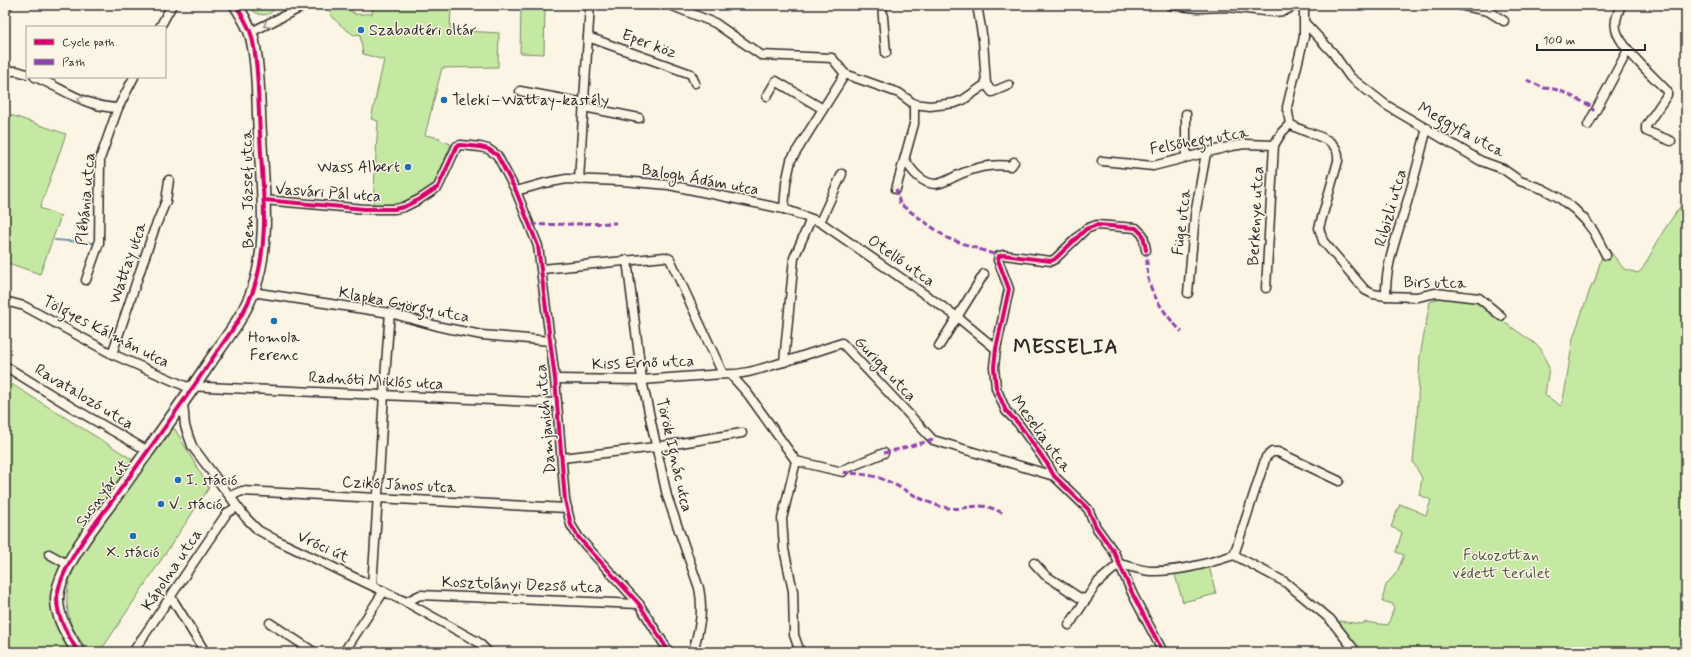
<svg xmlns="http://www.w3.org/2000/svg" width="1691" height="657" viewBox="0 0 1691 657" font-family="Mynerve,sans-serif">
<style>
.green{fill:#c5e8a2;stroke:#788a66}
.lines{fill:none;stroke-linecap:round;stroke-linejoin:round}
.stream{stroke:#6c95a7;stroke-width:2}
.street-casing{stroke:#2b2b2b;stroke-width:11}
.secondary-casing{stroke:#2b2b2b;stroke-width:15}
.street{stroke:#fcf5e5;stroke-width:8}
.secondary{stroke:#fcf5e5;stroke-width:12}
.quiet{stroke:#8e44ad;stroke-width:3;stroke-dasharray:6 3;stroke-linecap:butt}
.cycleway-casing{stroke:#fcf5e5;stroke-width:6}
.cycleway{stroke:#d6006c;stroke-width:4}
.oneway{stroke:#949088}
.poi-dot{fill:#1f6fb2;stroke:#fcf5e5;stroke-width:1.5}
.labels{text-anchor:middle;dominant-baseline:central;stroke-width:3;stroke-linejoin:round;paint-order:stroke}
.poi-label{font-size:16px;fill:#2b2b2b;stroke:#fcf5e5;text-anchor:start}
.street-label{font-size:16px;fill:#2b2b2b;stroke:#fcf5e5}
.park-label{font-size:16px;fill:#525a49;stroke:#fcf5e5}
.district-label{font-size:20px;font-weight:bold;letter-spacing:1px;fill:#2b2b2b;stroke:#fcf5e5}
</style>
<rect width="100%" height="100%" fill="#fcf5e5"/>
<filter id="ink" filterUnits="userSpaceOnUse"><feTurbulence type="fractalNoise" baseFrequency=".025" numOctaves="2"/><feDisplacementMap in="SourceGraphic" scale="8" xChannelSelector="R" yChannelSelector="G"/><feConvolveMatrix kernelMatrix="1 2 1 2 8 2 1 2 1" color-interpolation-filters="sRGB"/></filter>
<g filter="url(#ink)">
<!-- green -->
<g class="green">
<path d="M247,5H278C269,19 257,17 247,5Z"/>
<path d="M327,5H336V8L351,10V12H354V14C360,15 366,13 372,14L373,5H432L451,9L450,30L499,33L498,67L442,68L425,135L440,138L439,140L451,144L435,183C431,189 426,191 420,195C402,205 394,206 373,205L378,121L371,119L384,60L363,54L360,34L354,35C342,27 331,19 327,5Z"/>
<path d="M521,5L545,6L544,54L520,53Z"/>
<path d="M5,113L66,134L40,208L61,216L40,274L5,262Z"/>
<path d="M1686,198V652H1351L1354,645L1339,621L1362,624L1364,622L1388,625L1394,608L1393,604L1382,601L1386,585L1397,572L1404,555L1396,552L1402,532L1391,527L1400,504L1426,515L1431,500L1419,495L1422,478L1413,462L1417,420L1420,356L1430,302L1439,298L1472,300L1533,342L1541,349L1549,368L1545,395L1561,406L1565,390L1573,338L1592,284H1594L1605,245L1624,269L1638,273L1643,268L1664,230Z"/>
<path d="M5,380L135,461L62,562L53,601L61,635L72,652H5Z"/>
<path d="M173,429H175L209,488L100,652H89C80,640 70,627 68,612C59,567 103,522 127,490C143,470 158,449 173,429Z"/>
<path d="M1209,566L1216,594L1183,602L1174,572Z"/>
</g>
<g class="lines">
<!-- stream -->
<path class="stream" d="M55,240L94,243"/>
<!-- street casing -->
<g class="street-casing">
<g id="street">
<path d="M670,5L715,23L761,55L832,58L845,74L899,93L914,104L930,106L955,103L963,100L986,84"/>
<path d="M882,5L886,53"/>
<path d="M977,5L983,40L986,84"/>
<path d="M1170,5L1198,8L1227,7L1274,12L1284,11L1294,6H1304"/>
<path d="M1304,5V37L1287,107L1290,124C1307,136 1341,135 1338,161L1319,228L1323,241L1365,290L1373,294L1386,296L1417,297L1436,293L1479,298L1501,316"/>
<path d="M1459,5L1488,11L1504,21"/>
<path d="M1621,5C1618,13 1614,21 1616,29C1619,46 1654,77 1667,91V95L1646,126V131L1671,141"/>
<path d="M5,10L8,5"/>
<path d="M1305,23L1333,53L1350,77L1386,105L1481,161L1503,169L1520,181L1543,189L1558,197L1574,209L1585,220L1594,232L1606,255"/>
<path d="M160,27L172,5"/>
<path d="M251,32L306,5"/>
<path d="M588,37L691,74L695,83"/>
<path d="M5,71H17L27,74"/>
<path d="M35,77C64,89 85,107 118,108"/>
<path d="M986,84L992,92L1009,85"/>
<path d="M520,91L585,103"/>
<path d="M767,96L776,81L823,109"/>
<path d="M584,107L639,118"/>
<path d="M1588,125L1628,50"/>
<path d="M1186,157V114"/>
<path d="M905,160C912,171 921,183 935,184C942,184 950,179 956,176C974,168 990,163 1011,166L1014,162"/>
<path d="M1102,161L1153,166L1232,146L1245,144L1274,145L1282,132L1290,124"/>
<path d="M579,180L590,5"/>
<path d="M896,189L914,124V104"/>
<path d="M516,191L545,183L567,179L622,181L669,185L784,209L820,222L956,316L996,349"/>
<path d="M264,200L365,209H395L404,207L420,199L438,187L457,146L461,145L480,147L488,149L497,155L516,191L538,246L555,379L565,500L571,525L579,538L639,604L669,652"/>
<path d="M784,209L786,183L791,160L845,74"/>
<path d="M820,222L842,174"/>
<path d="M1146,250L1143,235L1136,228L1097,225L1086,229L1055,259L1051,261L1004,255L999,256L998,260L1009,289L996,349L994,367L996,388L1006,411L1018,423L1048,465L1054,476L1088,509L1096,527L1114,552L1133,595L1163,652"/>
<path d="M627,260L642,380L667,496L699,588C704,612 699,629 693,652"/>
<path d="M542,269L665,257L670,259L723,374"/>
<path d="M86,280L99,243L100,159L118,108L134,77"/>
<path d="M1266,288L1274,145"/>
<path d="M252,292L390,313L441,327L482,335L551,341"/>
<path d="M1188,293L1195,215L1206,153"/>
<path d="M1386,296C1385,267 1396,239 1404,212C1413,184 1420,156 1427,128"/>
<path d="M5,301L24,306L112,354L185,386L557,403"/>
<path d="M939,346L984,274"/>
<path d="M112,354L154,230L166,201L169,180"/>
<path d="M784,362L842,343L933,440L1054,476"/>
<path d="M5,366L73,408L148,451"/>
<path d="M731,375L748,394L796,461"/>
<path d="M555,379L642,380L723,374C743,376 765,367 784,362L794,258L811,219"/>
<path d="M183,402L185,426L192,446L246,518L258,530L276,540L406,602L478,642L488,652"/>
<path d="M562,458L656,447L742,433"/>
<path d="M796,461L782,519L784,549L793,591L794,635L800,652"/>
<path d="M796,461L843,472L845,469L884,453"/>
<path d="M230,496L242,491L567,508"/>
<path d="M49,554L69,565"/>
<path d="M1234,555L1266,457L1272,452H1278L1339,481"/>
<path d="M1034,563L1045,575L1080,598L1087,599"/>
<path d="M1119,564C1129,566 1140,570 1150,571C1175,572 1210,563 1234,555L1285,582L1330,619L1356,652"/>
<path d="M372,585C379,494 382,404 390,313"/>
<path d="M171,597L205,652"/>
<path d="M406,602L420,595L639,604"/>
<path d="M270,623L314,652"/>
<path d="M1069,625L1097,583L1119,564"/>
<path d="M133,652L227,513L237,507"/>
<path d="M344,652L384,591"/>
</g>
</g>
<!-- secondary casing -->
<g class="secondary-casing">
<path id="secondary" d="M78,652C69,636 57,619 57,599C58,569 97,521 115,497C146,453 178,410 208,365C224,341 243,318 253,291C271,241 262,186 260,134C258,105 259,61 251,34C248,24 241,14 236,5"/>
</g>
<!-- street -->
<use href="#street" class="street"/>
<!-- secondary -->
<use href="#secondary" class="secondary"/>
<!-- quiet -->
<g class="quiet">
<path d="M1527,80L1544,88L1554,89L1563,92L1589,105L1594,111"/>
<path d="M896,189L900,204L947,238L999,256"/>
<path d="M531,225L616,223"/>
<path d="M1146,250C1147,259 1147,269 1148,278C1152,297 1168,318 1182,332"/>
<path d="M884,453L933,440"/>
<path d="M843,472C855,474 871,474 882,479C903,487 923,503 944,507C967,513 977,498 1002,513"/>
</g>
<!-- cycleway casing -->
<g class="cycleway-casing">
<g id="cycleway">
<path d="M264,200L365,209H395L404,207L420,199L438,187L457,146L461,145L480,147L488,149L497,155L516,191L538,246L555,379L565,500L571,525L579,538L639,604L669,652"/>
<path d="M1146,250L1143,235L1136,228L1097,225L1086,229L1055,259L1051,261L1004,255L999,256L998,260L1009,289L996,349L994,367L996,388L1006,411L1018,423L1048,465L1054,476L1088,509L1096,527L1114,552L1133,595L1163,652"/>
<path d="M78,652C69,636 57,619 57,599C58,569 97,521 115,497C146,453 178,410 208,365C224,341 243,318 253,291C271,241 262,186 260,134C258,105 259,61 251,34C248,24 241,14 236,5"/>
</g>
</g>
<!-- cycleway -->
<use href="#cycleway" class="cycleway"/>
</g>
<!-- one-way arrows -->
<defs><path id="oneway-chevron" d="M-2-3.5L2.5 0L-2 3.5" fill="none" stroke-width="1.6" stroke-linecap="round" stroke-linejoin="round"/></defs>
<g class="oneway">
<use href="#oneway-chevron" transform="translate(266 25) rotate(154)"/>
<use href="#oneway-chevron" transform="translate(80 99) rotate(-155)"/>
</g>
</g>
<!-- markers -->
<g class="poi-dot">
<circle cx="361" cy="30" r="4"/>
<circle cx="444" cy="100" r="4"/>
<circle cx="408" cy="167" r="4"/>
<circle cx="274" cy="321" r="4"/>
<circle cx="178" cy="480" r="4"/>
<circle cx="161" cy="504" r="4"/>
<circle cx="133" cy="536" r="4"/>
</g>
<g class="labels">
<!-- poi labels -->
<g class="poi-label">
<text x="369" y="30">Szabadtéri oltár</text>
<text x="452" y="100">Teleki–Wattay-kastély</text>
<text x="400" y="167" text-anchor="end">Wass Albert</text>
<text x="274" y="337" text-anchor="middle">Homola<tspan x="274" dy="18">Ferenc</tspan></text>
<text x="186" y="480">I. stáció</text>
<text x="169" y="504">V. stáció</text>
<text x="133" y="552" text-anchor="middle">X. stáció</text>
</g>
<!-- street labels -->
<g class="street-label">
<text transform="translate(649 44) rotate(20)">Eper köz</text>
<text transform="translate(1461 130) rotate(29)">Meggyfa utca</text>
<text transform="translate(1199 141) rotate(-10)">Felsőhegy utca</text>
<text transform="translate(700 180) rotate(10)">Balogh Ádám utca</text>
<text transform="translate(248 189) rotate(-91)">Bem József utca</text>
<text transform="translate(328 193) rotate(4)">Vasvári Pál utca</text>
<text transform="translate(86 199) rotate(-85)">Plébánia utca</text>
<text transform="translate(1391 208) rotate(-74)">Ribizli utca</text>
<text transform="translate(1256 216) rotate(-87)">Berkenye utca</text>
<text transform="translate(1182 222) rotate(-83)">Füge utca</text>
<text transform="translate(901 261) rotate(35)">Otelló utca</text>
<text transform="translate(128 263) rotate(-71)">Wattay utca</text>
<text transform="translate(1435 283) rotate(1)">Birs utca</text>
<text transform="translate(404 305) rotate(11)">Klapka György utca</text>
<text transform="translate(106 332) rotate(27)">Tölgyes Kálmán utca</text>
<text transform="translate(643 363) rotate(-2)">Kiss Ernő utca</text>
<text transform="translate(885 369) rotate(47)">Guriga utca</text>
<text transform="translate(376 381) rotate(3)">Radnóti Miklós utca</text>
<text transform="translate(84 397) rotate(31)">Ravatalozó utca</text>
<text transform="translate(546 419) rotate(-95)">Damjanich utca</text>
<text transform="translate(1041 434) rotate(54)">Meselia utca</text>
<text transform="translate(674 455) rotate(77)">Török Ignác utca</text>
<text transform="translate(399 485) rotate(3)">Czikó János utca</text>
<text transform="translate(103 493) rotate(-54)">Susnyár út</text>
<text transform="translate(323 547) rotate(25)">Vróci út</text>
<text transform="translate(172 570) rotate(-56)">Kápolna utca</text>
<text transform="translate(522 585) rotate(2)">Kosztolányi Dezső utca</text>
</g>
<!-- park labels -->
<g class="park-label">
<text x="1501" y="555">Fokozottan<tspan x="1501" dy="18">védett terület</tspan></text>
</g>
<!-- district labels -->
<g class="district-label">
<text x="1066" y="347">MESSELIA</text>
</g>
</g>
<!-- margin -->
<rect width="1691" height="657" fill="none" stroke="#fcf5e5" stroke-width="20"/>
<rect x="10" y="10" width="1671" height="637" fill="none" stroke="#2b2b2b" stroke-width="1.5" filter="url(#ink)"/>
<!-- legend -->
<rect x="26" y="26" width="140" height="52" fill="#fcf5e5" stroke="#a8a49b"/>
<rect x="34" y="39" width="20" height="6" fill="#d6006c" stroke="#a8a49b"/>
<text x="62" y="46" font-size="12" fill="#2b2b2b">Cycle path</text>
<rect x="34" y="59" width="20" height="6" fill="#8e44ad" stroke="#a8a49b"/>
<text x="62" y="66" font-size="12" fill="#2b2b2b">Path</text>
<!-- scale -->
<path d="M1537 44v6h108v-6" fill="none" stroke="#2b2b2b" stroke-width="2"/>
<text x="1543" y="44" font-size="12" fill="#2b2b2b" stroke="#fcf5e5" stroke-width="3" paint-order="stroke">100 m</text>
</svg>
